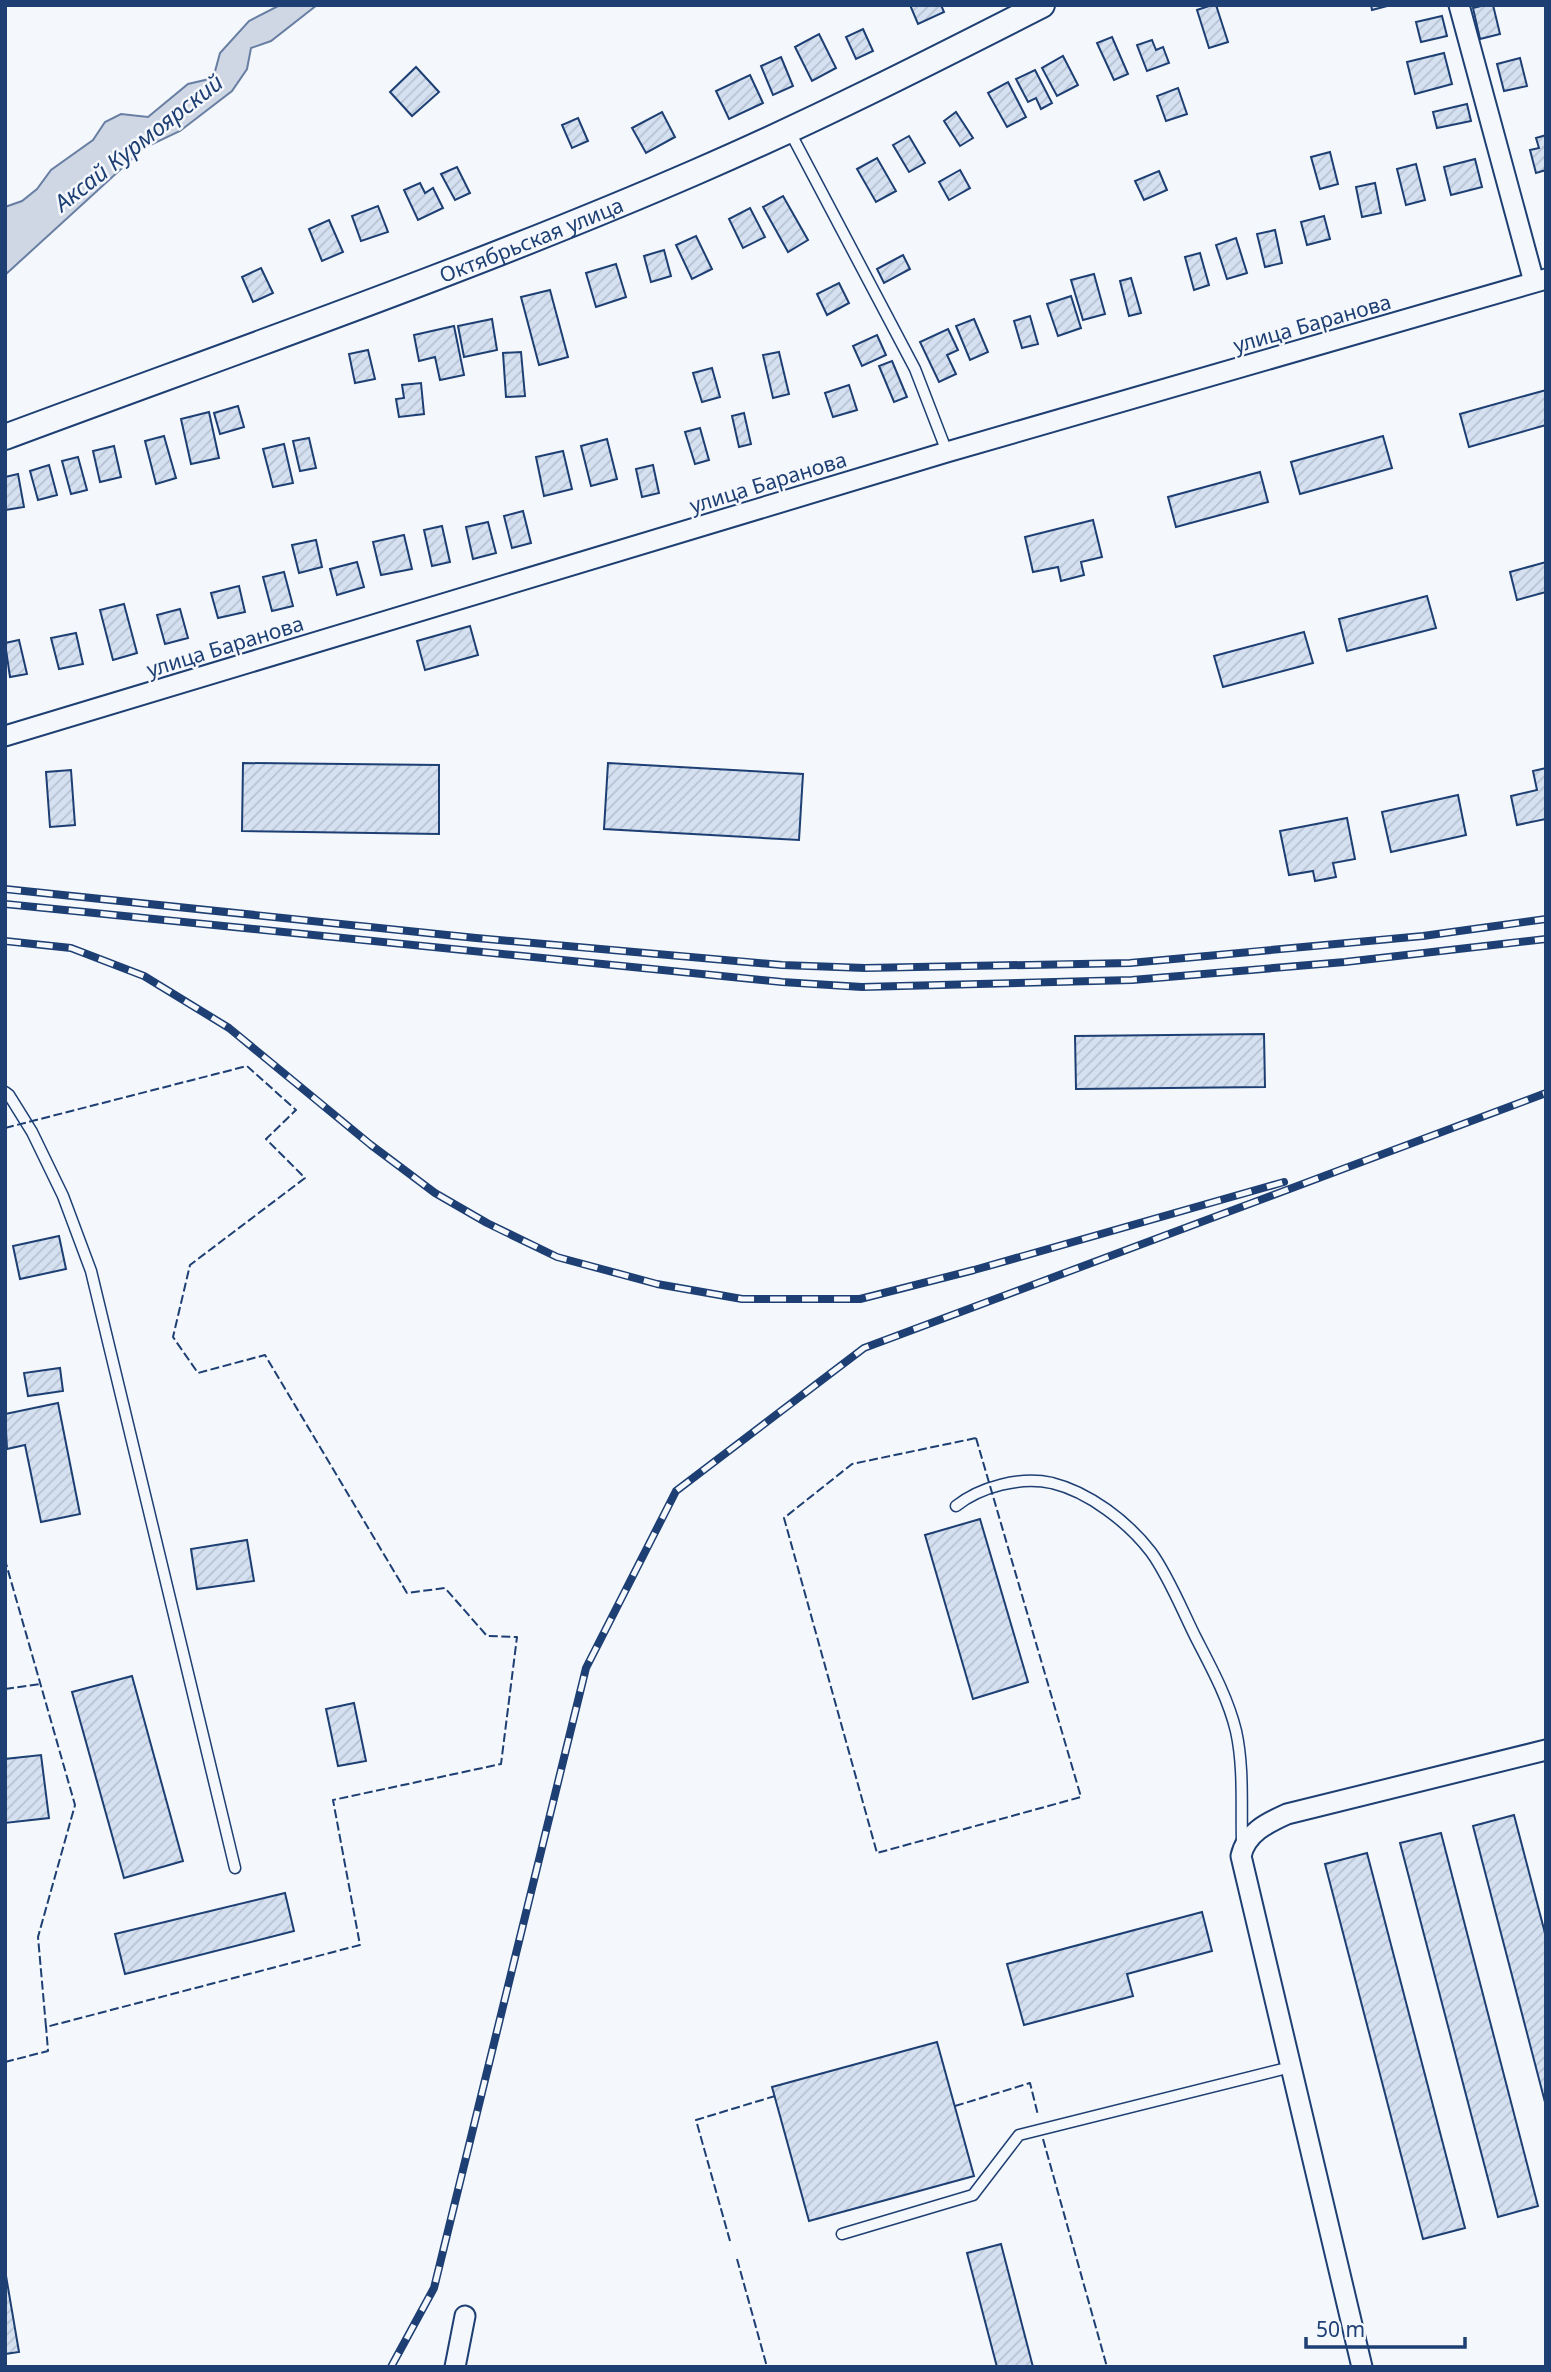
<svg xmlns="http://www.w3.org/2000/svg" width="1551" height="2372" viewBox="0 0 1551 2372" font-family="'Noto Sans',sans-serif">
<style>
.water{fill:#cfd7e4;stroke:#687fa3;stroke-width:2}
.building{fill:url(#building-hatch);stroke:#1d3f73;stroke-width:2}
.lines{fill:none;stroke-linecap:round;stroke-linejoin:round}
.service-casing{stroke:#1d3f73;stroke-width:13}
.minor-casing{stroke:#1d3f73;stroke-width:23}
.tertiary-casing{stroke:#1d3f73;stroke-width:28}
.service{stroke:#f4f7fb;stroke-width:10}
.minor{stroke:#f4f7fb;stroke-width:19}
.tertiary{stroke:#f4f7fb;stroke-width:24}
.rail-casing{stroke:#1d3f73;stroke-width:8}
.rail{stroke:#f4f7fb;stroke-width:5;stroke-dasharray:16;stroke-linecap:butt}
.fence{stroke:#1d3f73;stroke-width:2;stroke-dasharray:9 3.5;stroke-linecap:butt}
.labels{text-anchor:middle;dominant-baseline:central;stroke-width:5;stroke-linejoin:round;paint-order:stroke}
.street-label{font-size:21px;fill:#1d3f73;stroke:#f4f7fb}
.water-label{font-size:23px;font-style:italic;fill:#1d3f73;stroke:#f4f7fb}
</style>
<defs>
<pattern id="building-hatch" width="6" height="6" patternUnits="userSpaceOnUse" patternTransform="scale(1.75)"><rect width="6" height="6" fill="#d5e0f0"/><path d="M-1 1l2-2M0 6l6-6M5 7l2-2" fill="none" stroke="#b6c1d1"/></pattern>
</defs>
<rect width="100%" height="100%" fill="#f4f7fb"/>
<!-- water -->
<path class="water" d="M280,5H317L271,41L251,48L247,69L232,91L180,131L144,148L5,275V207L22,201L37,189L51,170L93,140L105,122L121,114L148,117L188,84L205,80L214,75L220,53L249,21Z"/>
<!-- building -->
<g class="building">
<path d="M910,5H941L944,12L918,24Z"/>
<path d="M1212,5H1216L1228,42L1209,48L1197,10Z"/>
<path d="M1371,5H1391L1372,10Z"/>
<path d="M1485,5H1493L1500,34L1480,39L1473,8Z"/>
<path d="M1442,16L1447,36L1421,42L1416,22Z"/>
<path d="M863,29L873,51L856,59L846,37Z"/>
<path d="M819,34L836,68L812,81L795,47Z"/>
<path d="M1112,37L1128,74L1114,80L1097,43Z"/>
<path d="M1152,40L1156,50L1163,47L1169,63L1147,71L1137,45Z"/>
<path d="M1444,53L1452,84L1415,94L1407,62Z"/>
<path d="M1063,56L1078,85L1057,96L1042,68Z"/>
<path d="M781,57L793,86L773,95L761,66Z"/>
<path d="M1520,58L1527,86L1504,91L1497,64Z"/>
<path d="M416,67L439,92L412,116L390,92Z"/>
<path d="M1035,70L1052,103L1041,109L1036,98L1028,102L1016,79Z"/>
<path d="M750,75L763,103L729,119L716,91Z"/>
<path d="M1008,82L1026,117L1007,127L988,93Z"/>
<path d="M1178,88L1187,114L1166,121L1157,96Z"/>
<path d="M1467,104L1471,121L1437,128L1433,112Z"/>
<path d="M662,112L675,137L646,153L632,128Z"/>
<path d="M956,112L973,138L960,146L944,121Z"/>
<path d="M578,118L588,141L572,148L562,125Z"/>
<path d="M1546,135V170L1536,173L1530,150L1539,148L1536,138Z"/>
<path d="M909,136L925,163L909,172L893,145Z"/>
<path d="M1330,152L1338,184L1320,189L1311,157Z"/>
<path d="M877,158L896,191L876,202L857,169Z"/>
<path d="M1475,159L1482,187L1451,195L1444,167Z"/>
<path d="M1416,164L1425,200L1406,205L1397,169Z"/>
<path d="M457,167L470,193L455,200L441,174Z"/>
<path d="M960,170L970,188L949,200L939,182Z"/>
<path d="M1159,171L1167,190L1144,200L1135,181Z"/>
<path d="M420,183L425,193L433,188L443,208L418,220L404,190Z"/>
<path d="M1375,183L1381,213L1362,217L1356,187Z"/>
<path d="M783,196L808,240L788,252L763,207Z"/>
<path d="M378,206L388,232L361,241L352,216Z"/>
<path d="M750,208L765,237L743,248L729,219Z"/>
<path d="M1324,216L1330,239L1307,245L1301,222Z"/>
<path d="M329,220L343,252L322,261L309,229Z"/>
<path d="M1275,230L1282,263L1265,267L1257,234Z"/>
<path d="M696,236L712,269L692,279L676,245Z"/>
<path d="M1236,238L1247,273L1227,279L1216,245Z"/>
<path d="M664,250L671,276L651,282L644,256Z"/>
<path d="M1200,253L1209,285L1194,290L1185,257Z"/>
<path d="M903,255L910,269L884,283L877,269Z"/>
<path d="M616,264L626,297L596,307L586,273Z"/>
<path d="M261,268L273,293L253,302L242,277Z"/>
<path d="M1094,274L1105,314L1083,320L1071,280Z"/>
<path d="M1131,278L1141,313L1129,316L1120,281Z"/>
<path d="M839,283L849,303L827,315L817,294Z"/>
<path d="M550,290L568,357L539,365L521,297Z"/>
<path d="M1071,296L1081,328L1058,336L1047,304Z"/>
<path d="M1030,316L1038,344L1022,348L1014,321Z"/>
<path d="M492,319L497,350L464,357L458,326Z"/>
<path d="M974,319L988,352L970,360L956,326Z"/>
<path d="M454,326L464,375L440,380L435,357L419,361L414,335Z"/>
<path d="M948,329L958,350L947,355L956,374L939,382L920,342Z"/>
<path d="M877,335L886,355L862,366L853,346Z"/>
<path d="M368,350L375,379L355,383L349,354Z"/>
<path d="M521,352L525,396L506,397L503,353Z"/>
<path d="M779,352L789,394L773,398L763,355Z"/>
<path d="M892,361L907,397L894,402L879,366Z"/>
<path d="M712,368L720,397L702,402L693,373Z"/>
<path d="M421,383L424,414L399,417L396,399L404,398L402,385Z"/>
<path d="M849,385L857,410L833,417L825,393Z"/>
<path d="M1546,390V425L1469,447L1460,414Z"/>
<path d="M238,406L244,427L220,434L214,413Z"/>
<path d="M209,412L219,458L191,464L181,419Z"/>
<path d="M744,413L751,444L739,447L732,416Z"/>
<path d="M700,428L709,460L695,464L685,432Z"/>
<path d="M164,436L176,478L156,484L145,441Z"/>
<path d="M1383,436L1392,468L1300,494L1291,462Z"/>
<path d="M309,438L316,468L300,471L293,441Z"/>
<path d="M607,439L617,479L591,486L581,446Z"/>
<path d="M284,444L293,483L273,487L263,449Z"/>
<path d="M114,446L121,477L100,482L93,451Z"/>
<path d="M563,451L572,489L544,496L536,457Z"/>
<path d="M78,457L87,490L71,494L62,461Z"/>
<path d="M49,465L57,495L38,500L30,471Z"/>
<path d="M653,465L659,493L642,497L636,469Z"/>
<path d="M1260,472L1268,502L1176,527L1168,497Z"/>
<path d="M18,474L24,507L5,510V477Z"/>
<path d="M523,511L531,543L512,548L504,516Z"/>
<path d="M1093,520L1102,557L1081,562L1084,575L1061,581L1058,567L1033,572L1025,537Z"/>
<path d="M488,522L496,553L473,559L466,527Z"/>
<path d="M442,526L450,562L432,566L424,530Z"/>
<path d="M404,535L412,569L381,575L373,542Z"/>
<path d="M316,540L322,567L299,573L292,545Z"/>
<path d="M357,562L364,587L337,595L330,569Z"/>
<path d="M1546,562V592L1517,600L1510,572Z"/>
<path d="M284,572L293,606L272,611L263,577Z"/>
<path d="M239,586L245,612L218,618L211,593Z"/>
<path d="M1427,596L1436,628L1347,651L1339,619Z"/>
<path d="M124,604L137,653L113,660L100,610Z"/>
<path d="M180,609L188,638L165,644L157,615Z"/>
<path d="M470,626L478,655L425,670L417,641Z"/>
<path d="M1304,632L1313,663L1223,687L1214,656Z"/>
<path d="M76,633L83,664L59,669L51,638Z"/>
<path d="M19,640L27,674L10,677L5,643Z"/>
<path d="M243,763L439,765V834L242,831Z"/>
<path d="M608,763L803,774L799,840L604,829Z"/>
<path d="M1546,768V819L1517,825L1511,796L1537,790L1533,771Z"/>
<path d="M71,770L75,825L50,827L46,772Z"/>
<path d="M1458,795L1466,835L1391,852L1382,812Z"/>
<path d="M1347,818L1355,859L1333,863L1336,877L1315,881L1313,871L1289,875L1280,831Z"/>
<path d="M1264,1034L1265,1087L1076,1089L1075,1036Z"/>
<path d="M59,1236L66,1269L20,1279L13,1246Z"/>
<path d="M60,1368L63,1391L28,1396L24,1373Z"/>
<path d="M58,1403L80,1514L41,1522L25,1445L7,1449L5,1414Z"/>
<path d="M980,1519L1028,1682L973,1699L925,1535Z"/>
<path d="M247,1540L254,1581L197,1589L191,1549Z"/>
<path d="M132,1676L183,1861L124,1878L72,1692Z"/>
<path d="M354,1703L366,1761L338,1766L326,1709Z"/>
<path d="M41,1755L49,1818L5,1823V1759Z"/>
<path d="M1514,1815L1546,1937V2106L1473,1826Z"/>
<path d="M1441,1833L1538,2206L1498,2217L1400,1843Z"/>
<path d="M1367,1853L1465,2228L1423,2239L1325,1864Z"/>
<path d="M285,1893L294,1931L125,1974L115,1934Z"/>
<path d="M1202,1912L1212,1951L1127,1974L1133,1996L1024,2025L1007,1964Z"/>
<path d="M937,2042L974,2176L809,2221L772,2087Z"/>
<path d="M1001,2244L1033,2367H997L967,2253Z"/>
<path d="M5,2270L19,2352L5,2354Z"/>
</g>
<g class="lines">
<!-- service casing -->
<g class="service-casing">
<g id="service">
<path d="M790,132L915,369L947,452"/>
<path d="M5,1092L9,1095L32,1132L63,1196L91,1271L235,1868"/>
<path d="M956,1506C980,1487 1020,1476 1052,1483C1089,1492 1128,1522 1151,1552C1168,1575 1183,1612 1196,1638C1211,1667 1228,1698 1236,1731C1244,1767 1241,1807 1242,1843"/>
<path d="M842,2234L973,2195L1019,2135L1291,2067"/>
</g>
</g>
<!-- minor casing -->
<g class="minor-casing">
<g id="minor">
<path d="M1459,5L1534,282"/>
<path d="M5,736L947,452L1546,279"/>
<path d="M455,2367L465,2316"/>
<path d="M1362,2367L1241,1856C1246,1833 1267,1823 1287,1814L1546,1750"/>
</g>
</g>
<!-- tertiary casing -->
<g class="tertiary-casing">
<g id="tertiary">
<path id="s1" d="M5,437C236,351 470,270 696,172C814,121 928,63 1042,5"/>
</g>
</g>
<!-- service -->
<use href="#service" class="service"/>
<!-- minor -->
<use href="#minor" class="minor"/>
<!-- tertiary -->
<use href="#tertiary" class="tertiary"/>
<!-- rail casing -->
<g class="rail-casing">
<g id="rail">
<path d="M5,889L476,938L782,965L865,968L1130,963L1423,936L1546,919"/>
<path d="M5,904L782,982L862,987L1132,980L1345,962L1546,939"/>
<path d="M5,941L71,948L144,976L229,1028L371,1145L435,1193L487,1223L557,1257L657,1284L742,1299H860L974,1270L1284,1182"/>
<path d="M391,2367L434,2288L586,1668L676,1491L864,1348L1546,1093"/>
</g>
</g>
<!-- rail -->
<use href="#rail" class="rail"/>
<!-- fence -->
<g class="fence">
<path d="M5,1128L247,1066L296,1110L266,1139L305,1178L190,1265L173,1337L198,1373L265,1355L407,1593L445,1588L487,1636L517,1637L501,1764L333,1800L360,1945L46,2027L38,1937L75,1805L5,1560"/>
<path d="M976,1438L1081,1797L877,1853L784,1518L852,1464Z"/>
<path d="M5,1689L40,1684L41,1686"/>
<path d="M5,2062L48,2051L46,2026"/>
<path d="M955,2106L1030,2083L1038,2115"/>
<path d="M1043,2139L1107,2367"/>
<path d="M730,2241L696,2120L775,2096"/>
<path d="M737,2259L767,2367"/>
</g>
</g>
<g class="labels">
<!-- street labels -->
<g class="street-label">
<text stroke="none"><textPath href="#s1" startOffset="562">Октябрьская улица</textPath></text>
<text transform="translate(1312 323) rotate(-16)">улица Баранова</text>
<text transform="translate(768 482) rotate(-17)">улица Баранова</text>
<text transform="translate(225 646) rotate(-17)">улица Баранова</text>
</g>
<!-- water labels -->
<g class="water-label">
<text transform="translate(138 142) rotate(-38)">Аксай Курмоярский</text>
</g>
</g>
<!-- border -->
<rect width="1551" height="2372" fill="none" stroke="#1d3f73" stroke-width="14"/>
<!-- scale -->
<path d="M1306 2337v10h159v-10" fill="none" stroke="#1d3f73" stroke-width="3.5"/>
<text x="1316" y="2337" font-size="21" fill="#1d3f73" stroke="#f4f7fb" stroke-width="5" paint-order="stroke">50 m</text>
</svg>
